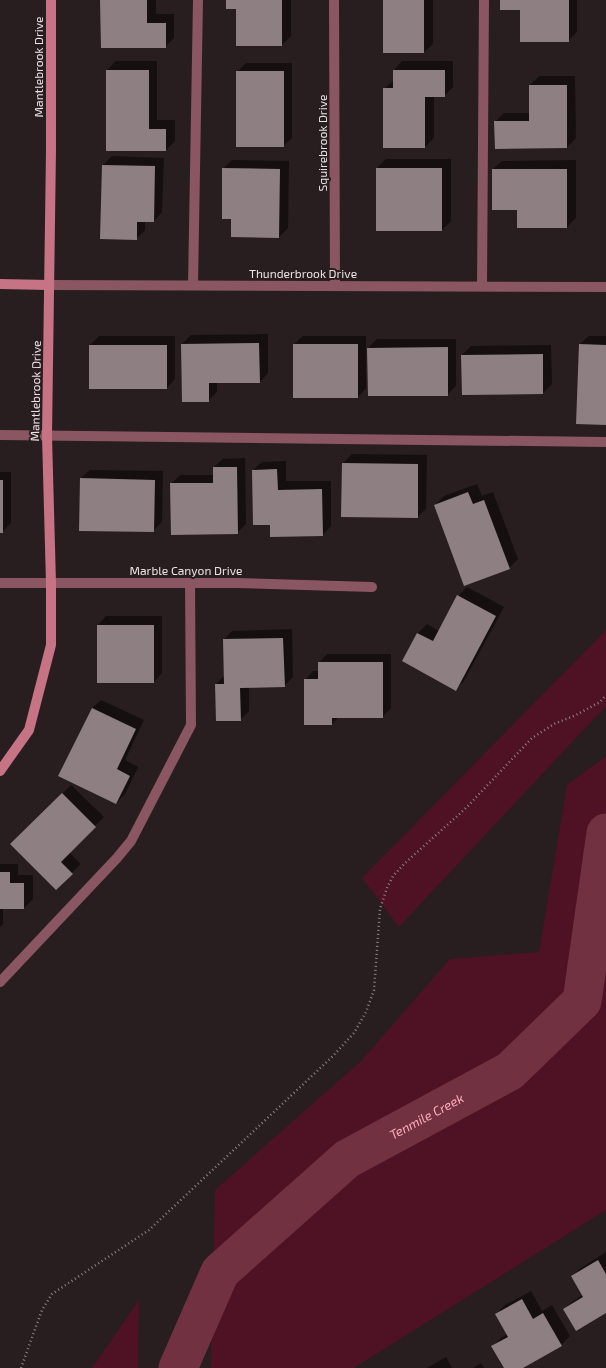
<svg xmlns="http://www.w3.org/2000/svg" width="606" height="1368" viewBox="0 0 606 1368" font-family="'Exo 2',sans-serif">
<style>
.green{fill:#4e1224}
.shadow{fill:#0007}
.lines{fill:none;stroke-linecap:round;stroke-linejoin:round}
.river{stroke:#723141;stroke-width:39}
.building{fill:#8e8082}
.path{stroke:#8c8284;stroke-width:2.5;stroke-dasharray:1 3;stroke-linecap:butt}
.lane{stroke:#895661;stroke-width:10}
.street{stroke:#895661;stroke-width:10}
.secondary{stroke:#c57385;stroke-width:10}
.labels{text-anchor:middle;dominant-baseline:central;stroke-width:4;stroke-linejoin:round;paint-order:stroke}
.street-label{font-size:12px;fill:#ebe3e4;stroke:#281d1f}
.water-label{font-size:13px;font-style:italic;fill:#fdabbb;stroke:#281d1f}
</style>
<rect width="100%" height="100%" fill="#281d1f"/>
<!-- green -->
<g class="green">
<path d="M606,630V706L399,927L362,878Z"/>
<path d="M606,756V1210L354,1368H211L215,1190L360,1062L450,959L539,952L567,785Z"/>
<path d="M139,1300L138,1368H92Z"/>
</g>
<!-- shadow -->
<g class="shadow">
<path d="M101,0H156V14H174V38L165,47Z"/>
<path d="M227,0H291V36L282,45Z"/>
<path d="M384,0H433V44L424,52H384Z"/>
<path d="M501,0H577V32L568,41L521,9Z"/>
<path d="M116,61H157V120H175V141L166,150H107V70Z"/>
<path d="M402,61H453V87L444,96H434V138L425,147L384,89L394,80V70Z"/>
<path d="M246,63H292V138L283,146L237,72Z"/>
<path d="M539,76H575L576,138L567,147L495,122L504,113H530V85Z"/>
<path d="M112,156L164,158L162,212L154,221H145V230L136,239L103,165Z"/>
<path d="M386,159H451V221L442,230H377V168Z"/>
<path d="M232,160L289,161L288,228L279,237L232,236V218L223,169Z"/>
<path d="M576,160V218L567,227L518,209L493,169L502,161Z"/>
<path d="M268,334V373L260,382H217V392L208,401L182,344L191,335Z"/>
<path d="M99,336H175V379L167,388L90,345Z"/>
<path d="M303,336H366V388L358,397L294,344Z"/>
<path d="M589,336H606V424L580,344Z"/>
<path d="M377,339H456V386L447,395L368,348Z"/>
<path d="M551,345L552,384L543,393L462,355L471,346Z"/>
<path d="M352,454L427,455L426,509L417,517L343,463Z"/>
<path d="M245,458L246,524L237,533L171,484L180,475H214V467L223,459Z"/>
<path d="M286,461V481H331V526L323,535L271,524L253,470L262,462Z"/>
<path d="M90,470L163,471L162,522L153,531L81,478Z"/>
<path d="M0,472H11V523L2,532H0Z"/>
<path d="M477,484L482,496L493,492L518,559L509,568L435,505L444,496Z"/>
<path d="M467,587L504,607L464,681L456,689L403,661L418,633L427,624L439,631L458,596Z"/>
<path d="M106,616H162V673L154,682L98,625Z"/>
<path d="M292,629L293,677L284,686L249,687V711L240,720L216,684L224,676V639L232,631Z"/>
<path d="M327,654H391V708L382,717H339L332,724L305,680L313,671H319V663Z"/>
<path d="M101,700L144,720L125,760L138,767L125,794L116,803L92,708Z"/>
<path d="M71,785L104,817L69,852L81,864L56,889L12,844Z"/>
<path d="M0,864H18V875H33V899L24,908H3V924L0,927Z"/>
<path d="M606,1252V1311L564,1309L573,1301L583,1295L572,1276L581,1268Z"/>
<path d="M531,1291L542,1311L552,1305L570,1336L561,1345L521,1368H505L493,1346L501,1338L508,1334L496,1314L505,1305Z"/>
<path d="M446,1357L452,1368H427Z"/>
<path d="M481,1363L484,1368H473Z"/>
</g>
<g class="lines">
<!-- river -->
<path class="river" id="s1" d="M178,1368L220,1272L347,1159L510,1071L582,1001L606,833"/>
</g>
<!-- building -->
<g class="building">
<path d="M100,0H147V23H166V48H101Z"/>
<path d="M226,0H282V46H236V9H226Z"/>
<rect x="383" y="0" width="41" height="53"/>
<path d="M500,0H569V42H520V10H500Z"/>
<path d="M106,70H149V129H166V151H106Z"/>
<path d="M393,70H445V97H425V148H383V88H393Z"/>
<rect x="236" y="71" width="48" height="76"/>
<path d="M529,85H567V148L495,149L494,121H529Z"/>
<path d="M102,165L155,166L154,222H137V240L100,239Z"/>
<path d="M222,168L280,169L279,238L231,237V219H222Z"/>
<rect x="376" y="168" width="66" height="63"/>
<path d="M492,169H567V228H517V210H492Z"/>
<path d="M259,343L260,383H209V402H182L181,344Z"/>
<rect x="293" y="344" width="65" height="54"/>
<path d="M579,344L606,345V425L576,424Z"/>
<rect x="89" y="345" width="78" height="44"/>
<path d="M448,347V396H368L367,348Z"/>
<path d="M543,354V394L462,395L461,355Z"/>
<path d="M342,463L418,464V518L341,517Z"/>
<path d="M213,467H237L238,534L171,535L170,483H213Z"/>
<path d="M277,469L278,490L322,489L323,536L270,537V525H253L252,470Z"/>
<path d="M80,478L155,480L154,532L79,531Z"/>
<rect x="0" y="480" width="3" height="53"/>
<path d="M468,492L473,504L484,500L510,569L464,586L434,505Z"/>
<path d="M457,595L496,616L456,691L402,661L417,633L433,641Z"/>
<rect x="97" y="625" width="57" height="58"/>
<path d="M283,638L285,687L240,688L241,721H216L215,684H224L223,639Z"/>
<path d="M318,662H383V718H332V725H304V679H318Z"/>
<path d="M92,708L136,729L117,769L130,776L116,804L58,776Z"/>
<path d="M62,793L96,827L61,862L73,874L56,890L10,844Z"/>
<path d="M0,872H10V883H24V909H0Z"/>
<path d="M598,1260L606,1274V1313L576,1331L563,1309L583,1297L571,1276Z"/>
<path d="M522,1299L533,1319L543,1313L562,1346L523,1368H504L491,1346L508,1337L495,1314Z"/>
</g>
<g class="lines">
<!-- path -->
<path class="path" d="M21,1368L42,1310L52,1294L149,1230L332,1057L354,1033L366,1012L374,990L380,909L387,888L393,876L405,863L465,809L532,738L554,724L576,715L600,702L606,695"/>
<!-- lane -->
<g class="lane">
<path d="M193,285L198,0"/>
<path d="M482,286L484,0"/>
<path d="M0,435L606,442"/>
<path d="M0,982L117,858L131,841L191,725L190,583"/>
</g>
<!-- street -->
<g class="street">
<path d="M334,0L335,286"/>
<path d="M49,285L606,287"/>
<path d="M0,583H237L372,587"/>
</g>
<!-- secondary -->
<g class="secondary">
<path d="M0,284L49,285"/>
<path d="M0,771L29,730L51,645V583L47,436L51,150V0"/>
</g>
</g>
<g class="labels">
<!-- street labels -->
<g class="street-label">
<text transform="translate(38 67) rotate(-90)">Mantlebrook Drive</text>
<text transform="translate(322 143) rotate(-90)">Squirebrook Drive</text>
<text x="303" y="273">Thunderbrook Drive</text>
<text transform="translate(35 391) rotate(-89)">Mantlebrook Drive</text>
<text x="186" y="570">Marble Canyon Drive</text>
</g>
<!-- water labels -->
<g class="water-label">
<text stroke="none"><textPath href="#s1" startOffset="365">Tenmile Creek</textPath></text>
</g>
</g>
</svg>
